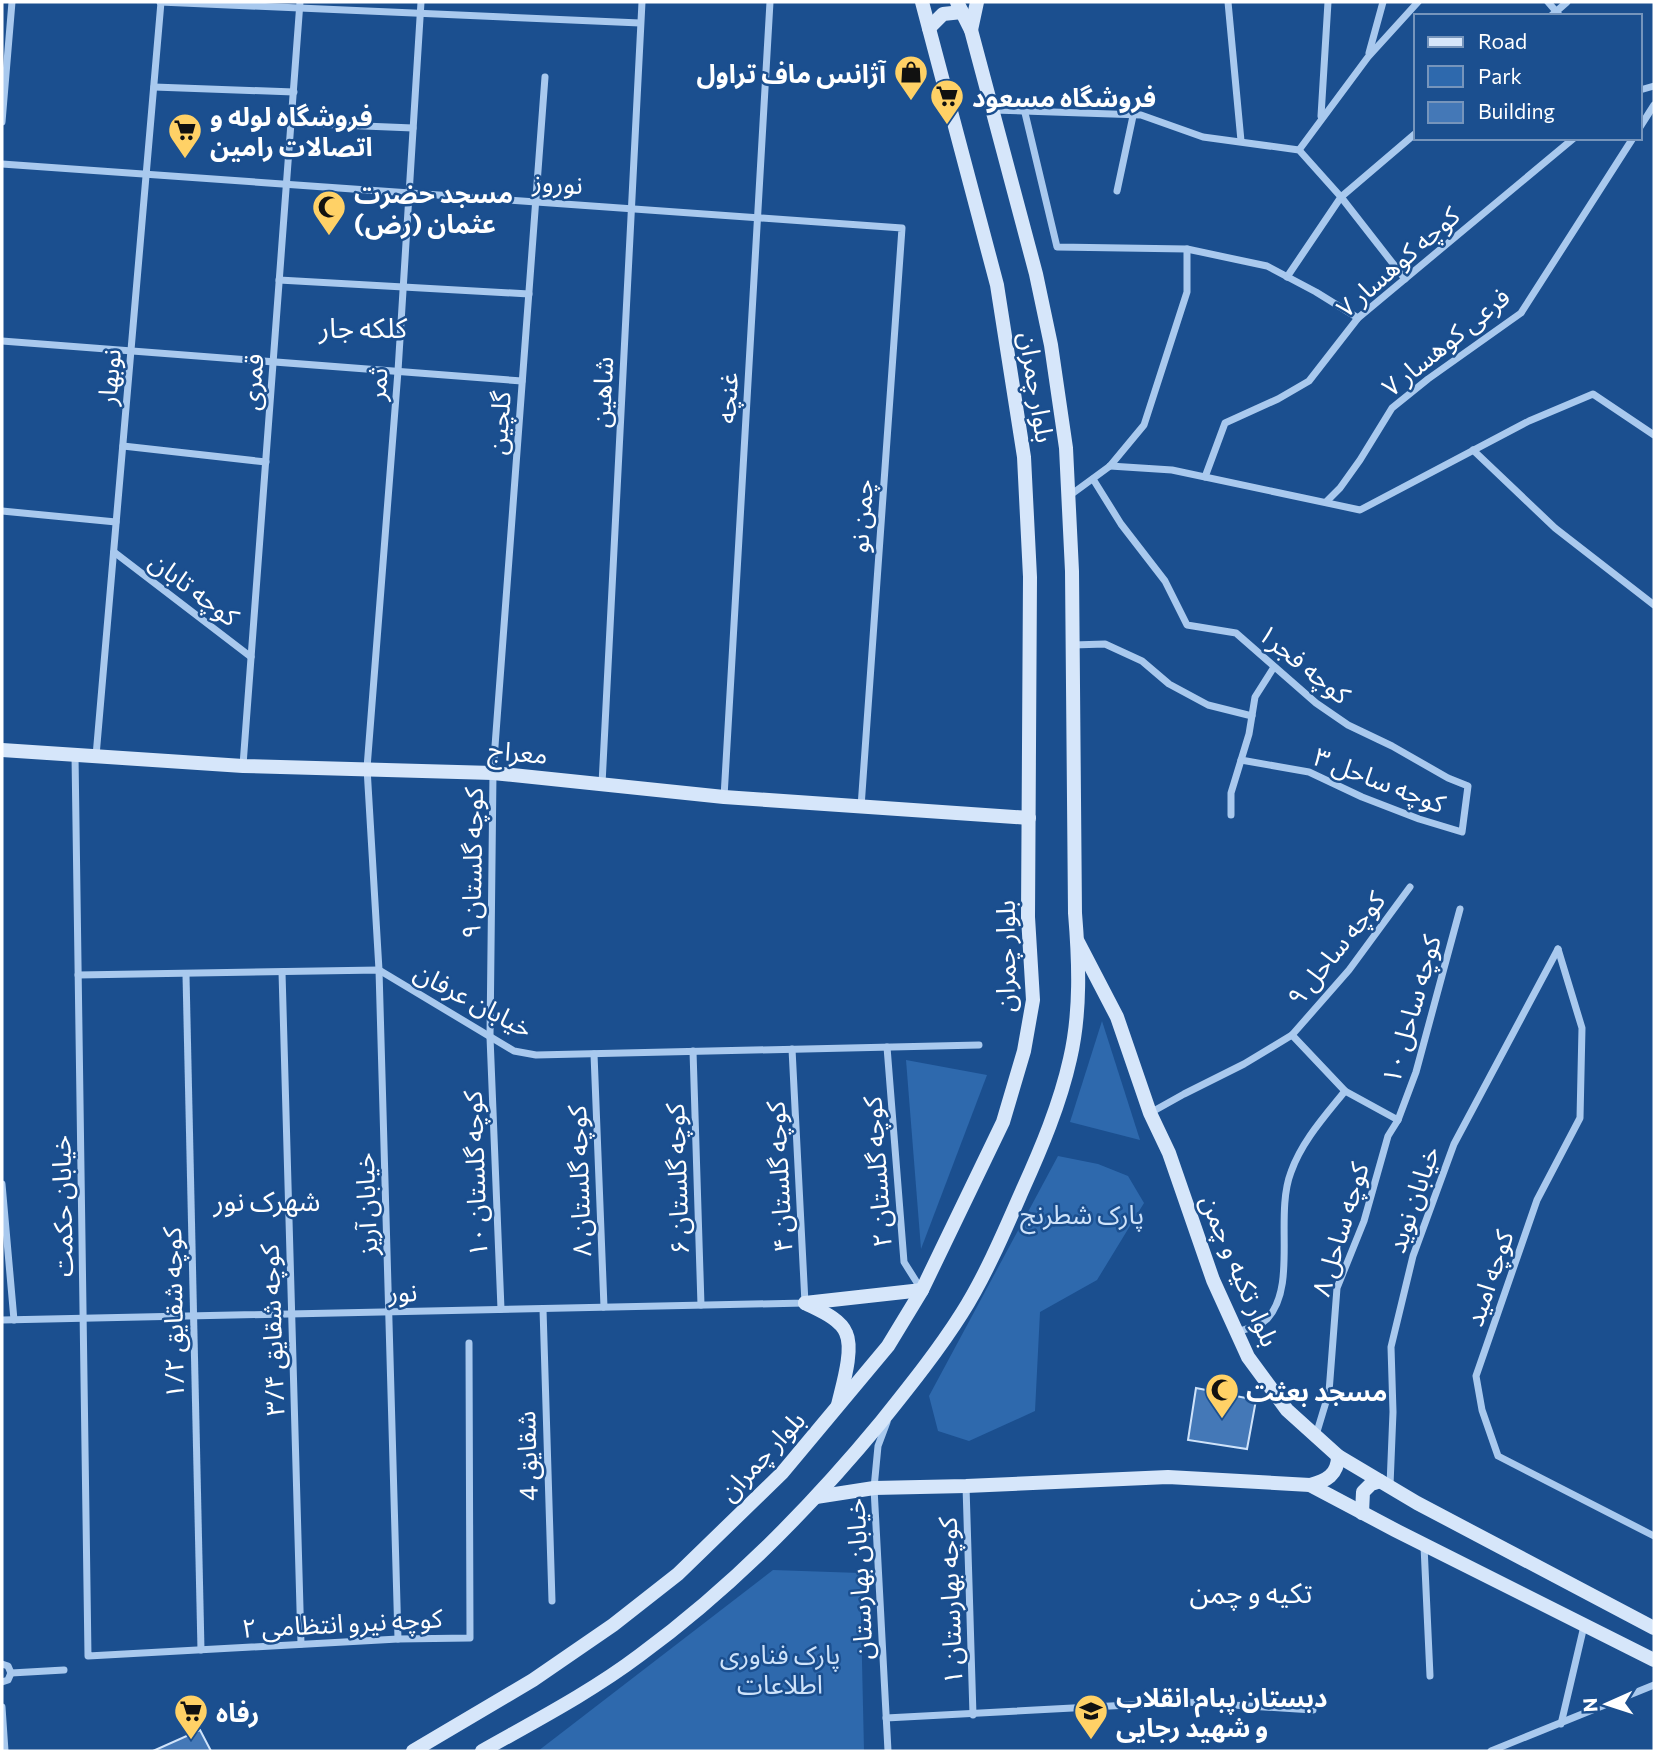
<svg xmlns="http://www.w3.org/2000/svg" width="1656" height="1753" viewBox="0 0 1656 1753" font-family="Commissioner,'Noto Sans Arabic',sans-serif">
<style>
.green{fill:#2e69ad}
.building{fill:#4478b7;stroke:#cfe3fa;stroke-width:2}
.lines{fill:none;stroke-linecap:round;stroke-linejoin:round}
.street{stroke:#a9c9ee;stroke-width:7}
.secondary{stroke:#d6e6fa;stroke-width:14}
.labels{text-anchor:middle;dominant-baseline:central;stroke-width:5;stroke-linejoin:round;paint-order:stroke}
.poi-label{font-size:26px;font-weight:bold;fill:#fff;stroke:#1b4f8f;text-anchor:start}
.street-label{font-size:26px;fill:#fff;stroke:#1b4f8f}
.park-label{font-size:26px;fill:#cfe3fa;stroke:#1b4f8f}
.neighbourhood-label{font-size:28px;fill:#fff;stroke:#1b4f8f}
</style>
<rect width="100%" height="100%" fill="#1b4f8f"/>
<!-- green -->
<g class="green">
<path d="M1102,1021L1140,1140L1070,1122Z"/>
<path d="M906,1060L987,1075L921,1249Z"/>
<path d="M1058,1156L1098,1164L1128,1176L1144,1203L1097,1280L1040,1312L1035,1411L969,1441L938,1431L929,1396Z"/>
<path d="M773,1570L860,1573L864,1751H538Z"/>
</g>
<!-- building -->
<g class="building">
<path d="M1196,1388L1256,1400L1247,1449L1188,1440Z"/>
<path d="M200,1730L211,1751H153Z"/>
</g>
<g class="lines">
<!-- street -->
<g class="street">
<path d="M160,2L640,23"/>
<path d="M1228,2L1241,141"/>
<path d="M1548,2L1560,16"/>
<path d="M1551,16L1567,2"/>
<path d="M1369,53L1383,2"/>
<path d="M154,87L294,92"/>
<path d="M1640,90L1654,86"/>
<path d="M993,110L1141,115L1203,137L1299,150L1341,197L1405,279"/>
<path d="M1025,113L1057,247L1187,249L1267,266L1316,292L1358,318"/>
<path d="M1321,116L1328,2"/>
<path d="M2,122L12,2"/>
<path d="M291,123L413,128"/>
<path d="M1640,127L1654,105"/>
<path d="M1299,150L1368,57L1418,2"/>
<path d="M2,164L902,228L861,807"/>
<path d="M1117,191L1133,116"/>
<path d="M1287,277L1341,197L1416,133"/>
<path d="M279,280L529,294"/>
<path d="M2,341L522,381"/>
<path d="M123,446L266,462"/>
<path d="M1473,450L1555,528L1654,605"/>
<path d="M1110,466L1172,470L1360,510L1529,421L1593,394L1654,435"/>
<path d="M1205,477L1225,423L1278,399L1309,381L1358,318L1574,138"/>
<path d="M1093,479L1121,524L1165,581L1187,625L1236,633L1316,703L1348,725L1392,746L1448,778L1468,786L1462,832L1419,819L1362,797L1309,772L1241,760"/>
<path d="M1069,496L1110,466L1144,425L1187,292V249"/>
<path d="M1326,502L1340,488L1360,460L1392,408L1428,379L1521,313L1633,138"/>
<path d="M2,511L116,522"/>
<path d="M114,552L251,657"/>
<path d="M1073,645L1105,644L1142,661L1169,684L1208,705L1252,716"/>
<path d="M75,755L88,1656L398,1639L470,1638L469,1343"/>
<path d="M96,756L161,2"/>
<path d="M243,765L300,2"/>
<path d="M602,784L642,2"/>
<path d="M724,797L770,2"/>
<path d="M1231,815V793L1249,734L1255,697L1274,667"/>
<path d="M1558,949L1582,1028L1580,1118L1537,1200L1476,1376L1482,1410L1498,1456L1654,1536"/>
<path d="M282,972L301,1644"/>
<path d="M78,975L379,970L514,1051L536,1055L979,1045"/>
<path d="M186,975L201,1650"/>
<path d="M1292,1035L1345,1091L1398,1120"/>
<path d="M887,1047L904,1262L921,1289"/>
<path d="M693,1051L701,1305"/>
<path d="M594,1054L604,1307"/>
<path d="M1150,1113L1184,1094L1244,1064L1292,1035L1349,970L1410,887"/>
<path d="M2,1184L14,1320"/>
<path d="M501,1309L490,1037L493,773L545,77"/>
<path d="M543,1309L552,1601"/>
<path d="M2,1320L805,1303L792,1049"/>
<path d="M1237,1332C1246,1329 1260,1326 1267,1319C1298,1286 1274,1216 1291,1172C1302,1141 1325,1116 1345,1091"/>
<path d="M887,1422L878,1446L874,1488L888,1751"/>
<path d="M1316,1435L1329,1392L1337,1288L1364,1221L1388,1136L1398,1120L1416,1072L1460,909"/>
<path d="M1390,1485L1393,1412L1391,1347L1413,1256L1454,1144L1558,949"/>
<path d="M966,1486L973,1715"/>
<path d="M1424,1546L1430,1676"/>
<path d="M398,1639L379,970L367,768L398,371L421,2"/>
<path d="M2,1664L8,1666L11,1673"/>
<path d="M11,1673L64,1670"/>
<path d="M2,1682L8,1680L11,1673"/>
<path d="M2,1707L5,1751"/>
<path d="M886,1718L1186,1702L1313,1710"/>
<path d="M1561,1724L1584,1626"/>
<path d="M1491,1751L1654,1685"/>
</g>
<!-- secondary -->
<g class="secondary">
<path d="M929,28L943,14L962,12"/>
<path d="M971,30L977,2"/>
<path d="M2,750L243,766L493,773L724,797L1029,818"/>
<path d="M1078,942L1117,1017L1150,1113L1169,1153L1213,1280L1248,1357L1287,1410L1338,1456L1417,1503L1654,1628"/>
<path d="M805,1303C818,1310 840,1318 846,1333C854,1350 842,1387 838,1405"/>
<path d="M805,1303L922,1290"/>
<path d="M1310,1485C1326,1481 1338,1475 1338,1456"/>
<path d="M816,1497L874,1488L966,1486L1168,1477L1310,1485L1395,1530L1654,1660"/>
<path d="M1362,1513L1363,1492L1371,1484L1380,1481"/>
<path d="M413,1751L533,1680L613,1625L678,1574L782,1473L888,1346L922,1290L1003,1122L1024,1051L1033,1000L1028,917L1030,577L1024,457L997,285L922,2"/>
<path d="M482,1751C535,1721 591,1692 640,1655C730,1589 810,1508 881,1422C909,1387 938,1351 962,1313C985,1277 1005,1230 1022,1191C1041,1149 1060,1104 1070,1059C1081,1012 1079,961 1075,913L1072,571L1066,448L1051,345L1036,274L971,30L957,2"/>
</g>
</g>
<!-- icons -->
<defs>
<g id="shop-pin" transform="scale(1.75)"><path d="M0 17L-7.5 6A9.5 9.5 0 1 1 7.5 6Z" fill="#ffd166" stroke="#1b4f8f"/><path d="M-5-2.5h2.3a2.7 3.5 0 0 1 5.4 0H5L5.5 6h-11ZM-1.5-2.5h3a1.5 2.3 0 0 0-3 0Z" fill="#111"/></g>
<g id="supermarket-pin" transform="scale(1.75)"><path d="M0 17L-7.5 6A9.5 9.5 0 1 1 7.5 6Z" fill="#ffd166" stroke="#1b4f8f"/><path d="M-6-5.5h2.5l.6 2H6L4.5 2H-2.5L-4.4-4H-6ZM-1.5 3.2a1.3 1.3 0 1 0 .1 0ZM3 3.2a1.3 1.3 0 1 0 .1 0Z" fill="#111"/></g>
<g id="mosque-pin" transform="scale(1.75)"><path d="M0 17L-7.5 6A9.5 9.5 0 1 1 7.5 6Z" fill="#ffd166" stroke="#1b4f8f"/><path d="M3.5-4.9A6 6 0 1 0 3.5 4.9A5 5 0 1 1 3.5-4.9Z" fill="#111"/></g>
<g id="school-pin" transform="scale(1.75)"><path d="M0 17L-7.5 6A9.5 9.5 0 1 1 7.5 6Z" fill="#ffd166" stroke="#1b4f8f"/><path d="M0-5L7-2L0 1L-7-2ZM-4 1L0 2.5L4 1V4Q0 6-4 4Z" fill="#111"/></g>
</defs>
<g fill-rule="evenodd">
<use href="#shop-pin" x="911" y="72"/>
<use href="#supermarket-pin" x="947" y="96"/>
<use href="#supermarket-pin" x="185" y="130"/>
<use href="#mosque-pin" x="329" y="207"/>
<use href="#mosque-pin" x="1222" y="1390"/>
<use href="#supermarket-pin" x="191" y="1711"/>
<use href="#school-pin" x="1091" y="1711"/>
</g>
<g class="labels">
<!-- poi labels -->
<g class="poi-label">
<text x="886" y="72" text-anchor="end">آژانس ماف تراول</text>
<text x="972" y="96">فروشگاه مسعود</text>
<text x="210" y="115">فروشگاه لوله و<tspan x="210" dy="30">اتصالات رامین</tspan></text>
<text x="354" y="192">مسجد حضرت<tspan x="354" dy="30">عثمان (رض)</tspan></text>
<text x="1246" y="1390">مسجد بعثت</text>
<text x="1116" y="1696">دبستان پبام انقلاب<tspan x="1116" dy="30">و شهید رجایی</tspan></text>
<text x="216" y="1711">رفاه</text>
</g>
<!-- street labels -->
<g class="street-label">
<text transform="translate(558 182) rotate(4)">نوروز</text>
<text transform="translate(1397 261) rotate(-41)">کوچه کوهسار ۷</text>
<text transform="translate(1445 341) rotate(-39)">فرعی کوهسار ۷</text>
<text transform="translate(108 377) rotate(-85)">نوبهار</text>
<text transform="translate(251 382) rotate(-86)">قمری</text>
<text transform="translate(376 384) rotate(-86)">ثمر</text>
<text transform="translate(1038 387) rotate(81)">بلوار چمران</text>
<text transform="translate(601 392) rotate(-87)">شاهین</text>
<text transform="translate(726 398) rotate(-87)">غنچه</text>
<text transform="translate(498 423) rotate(-86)">گلچین</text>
<text transform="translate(860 516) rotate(-86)">چمن نو</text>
<text transform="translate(195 588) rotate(37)">کوچه تابان</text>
<text transform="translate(1305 663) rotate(39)">کوچه فجر۱</text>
<text transform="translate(518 751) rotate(5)">معراج</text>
<text transform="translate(1380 779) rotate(21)">کوچه ساحل ۳</text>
<text transform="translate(471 863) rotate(-89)">کوچه گلستان ۹</text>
<text transform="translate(1335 948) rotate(-51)">کوچه ساحل ۹</text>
<text transform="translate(1004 956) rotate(-90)">بلوار چمران</text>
<text transform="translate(474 999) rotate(28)">خیابان عرفان</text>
<text transform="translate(1410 1009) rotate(-74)">کوچه ساحل ۱۰</text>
<text transform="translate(876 1172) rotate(-94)">کوچه گلستان ۲</text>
<text transform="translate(474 1174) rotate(-92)">کوچه گلستان ۱۰</text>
<text transform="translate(778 1177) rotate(-93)">کوچه گلستان ۴</text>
<text transform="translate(676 1179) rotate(-92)">کوچه گلستان ۶</text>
<text transform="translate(578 1181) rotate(-92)">کوچه گلستان ۸</text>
<text transform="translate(1412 1199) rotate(-71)">خیابان نوید</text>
<text transform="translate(365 1204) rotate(-92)">خیابان آریز</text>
<text transform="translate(61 1206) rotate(-91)">خیابان حکمت</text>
<text transform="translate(1339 1229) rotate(-73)">کوچه ساحل ۸</text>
<text transform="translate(1241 1270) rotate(67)">بلوار تکیه و چمن</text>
<text transform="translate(1488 1278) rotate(-71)">کوچه امید</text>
<text transform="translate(403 1291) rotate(-1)">نور</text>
<text transform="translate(172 1313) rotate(-91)">کوچه شقایق ۱/۲</text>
<text transform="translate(271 1330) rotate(-92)">کوچه شقایق ۳/۴</text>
<text transform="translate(761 1455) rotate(-47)">بلوار چمران</text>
<text transform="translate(526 1456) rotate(-92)">شقایق 4</text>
<text transform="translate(858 1579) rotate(-93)">خیابان بهارستان</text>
<text transform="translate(949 1601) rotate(-92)">کوچه بهارستان ۱</text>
<text transform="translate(342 1622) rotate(-3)">کوچه نیرو انتظامی ۲</text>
</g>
<!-- park labels -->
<g class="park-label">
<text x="1082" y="1213">پارک شطرنج</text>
<text x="780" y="1653">پارک فناوری<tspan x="780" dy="30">اطلاعات</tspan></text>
</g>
<!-- neighbourhood labels -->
<g class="neighbourhood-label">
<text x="363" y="327">کلکه جار</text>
<text x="267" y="1200">شهرک نور</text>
<text x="1251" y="1592">تکیه و چمن</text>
</g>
</g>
<!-- border -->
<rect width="1656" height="1753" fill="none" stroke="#ffffff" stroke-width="7"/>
<!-- legend -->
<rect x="1414" y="14" width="228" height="126" fill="#1b4f8f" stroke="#7695bc" stroke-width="2"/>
<rect x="1428" y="37" width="35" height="10" fill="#d6e6fa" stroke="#7695bc" stroke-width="2"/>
<text x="1478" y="49" font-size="21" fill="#ffffff">Road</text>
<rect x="1428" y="66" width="35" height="21" fill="#2e69ad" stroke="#7695bc" stroke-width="2"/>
<text x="1478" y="84" font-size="21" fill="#ffffff">Park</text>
<rect x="1428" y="102" width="35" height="21" fill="#4478b7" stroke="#7695bc" stroke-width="2"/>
<text x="1478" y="119" font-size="21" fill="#ffffff">Building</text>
<!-- north arrow -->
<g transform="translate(1607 1704) rotate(267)" stroke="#1b4f8f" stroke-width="5" paint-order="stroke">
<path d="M0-5L12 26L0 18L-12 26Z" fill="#ffffff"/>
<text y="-10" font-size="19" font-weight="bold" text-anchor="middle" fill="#ffffff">N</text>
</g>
</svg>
